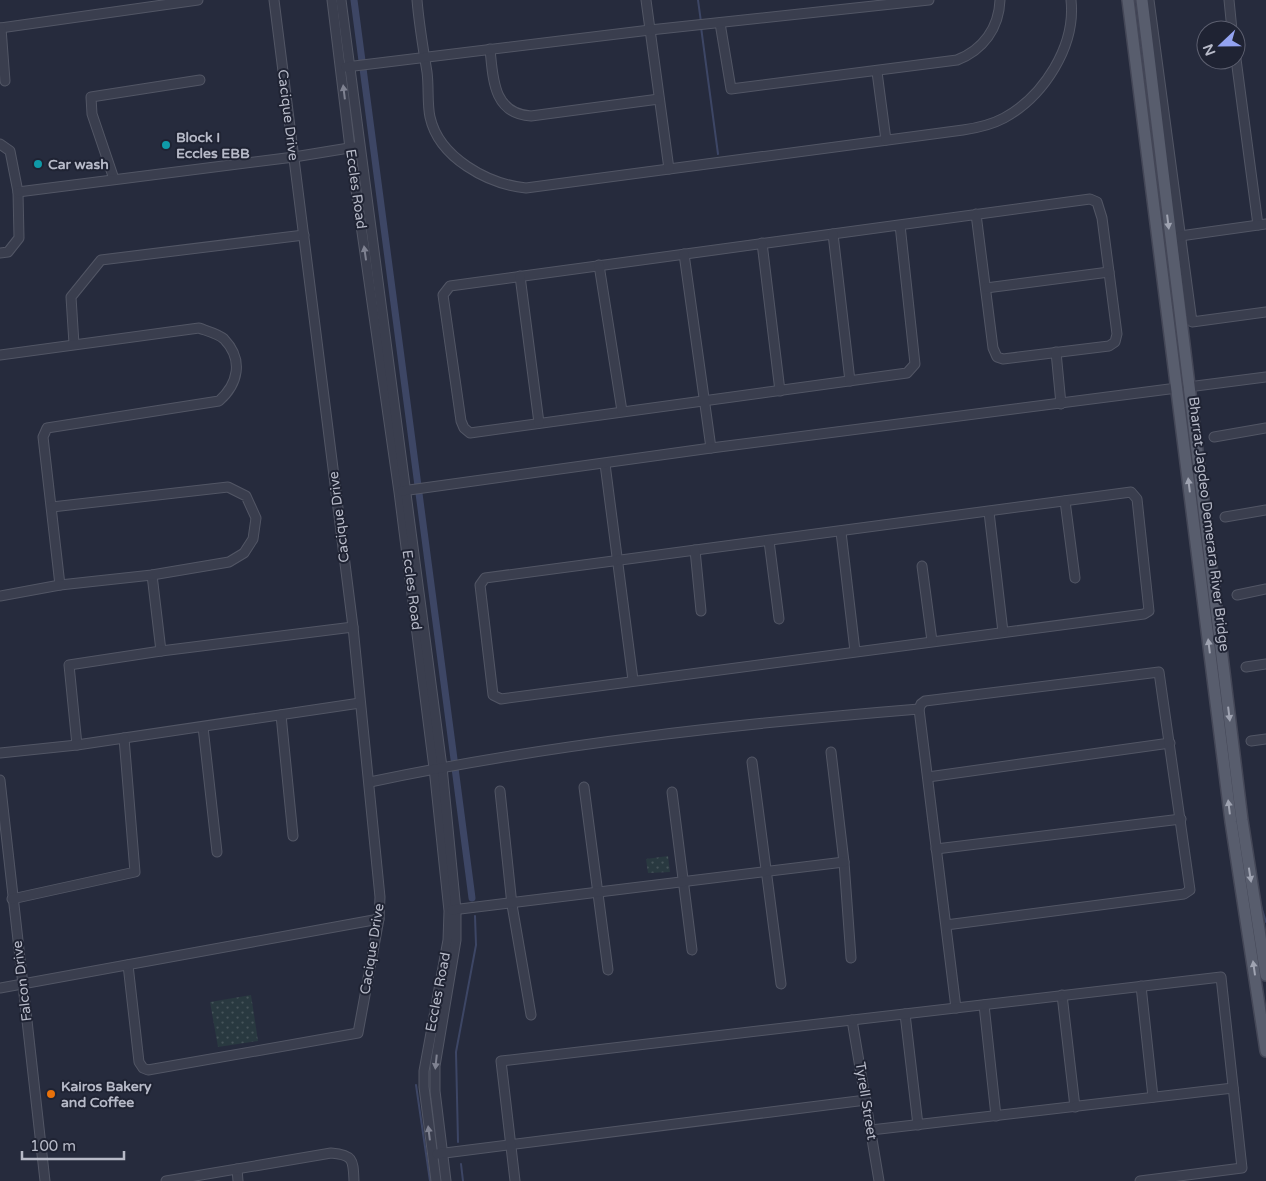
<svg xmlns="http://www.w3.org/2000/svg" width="1266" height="1181" viewBox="0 0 1266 1181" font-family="'Varela Round',sans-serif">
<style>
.green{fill:url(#green-dots)}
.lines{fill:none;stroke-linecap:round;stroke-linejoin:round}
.stream{stroke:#3d4665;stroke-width:2}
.canal{stroke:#3d4665;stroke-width:7}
.minor-casing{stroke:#525665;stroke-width:11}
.major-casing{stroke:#444757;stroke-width:14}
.minor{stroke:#3a3e4e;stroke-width:9}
.major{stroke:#585d6d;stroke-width:11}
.oneway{fill:#7f8291}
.oneway2{fill:#9fa3b1}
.culture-dot{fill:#0f9aa8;stroke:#1f2333;stroke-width:2}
.food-dot{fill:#e8710a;stroke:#1f2333;stroke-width:2}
.labels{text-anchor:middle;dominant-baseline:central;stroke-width:4;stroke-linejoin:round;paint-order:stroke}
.street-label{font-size:14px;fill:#b7bac8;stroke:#1f2333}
.poi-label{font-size:14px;font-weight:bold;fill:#b7bac8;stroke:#1f2333;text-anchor:start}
</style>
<defs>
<pattern id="green-dots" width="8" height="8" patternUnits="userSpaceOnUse" patternTransform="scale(1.25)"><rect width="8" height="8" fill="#293940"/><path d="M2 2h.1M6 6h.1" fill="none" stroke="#46545a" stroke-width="1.8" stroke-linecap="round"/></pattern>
</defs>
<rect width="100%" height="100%" fill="#262b3d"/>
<!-- green -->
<g class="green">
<path d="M668,856L670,872L648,873L646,859Z"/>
<path d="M251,995L258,1041L218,1047L210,1002Z"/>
</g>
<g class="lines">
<!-- stream -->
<g class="stream">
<path d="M698,0L701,22"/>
<path d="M1136,0L1181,377"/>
<path d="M701,27L718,154"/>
<path d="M1200,526L1221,693"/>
<path d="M1261,906L1266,922"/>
<path d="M416,1085L430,1181"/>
<path d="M458,1142L456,1052L476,945L475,916"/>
<path d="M461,1164L463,1181"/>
</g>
<!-- canal -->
<g class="canal">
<path d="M354,0L454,759"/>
<path d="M455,768L472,898"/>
</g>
<!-- minor casing -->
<g class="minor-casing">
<g id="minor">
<path d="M332,0L350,148L399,492L434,768L449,911L448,940L424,1071V1087L436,1181"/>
<path d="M341,0L442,767L456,910V940L435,1066V1091L446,1181"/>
<path d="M417,0C419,24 423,48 427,72C429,87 427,103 430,117C439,158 488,184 526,188L963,130C977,128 991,125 1004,118C1044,96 1076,46 1071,0"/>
<path d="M646,0L669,169"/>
<path d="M1149,0L1192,322L1266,312"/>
<path d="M1229,0L1232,30"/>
<path d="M720,23L731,89L957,60C983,50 999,28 1000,0"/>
<path d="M0,28L198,0"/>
<path d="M1,28L5,81"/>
<path d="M490,49C493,78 493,114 531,116L659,99"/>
<path d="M1236,59L1258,225"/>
<path d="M346,67L650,30L929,0"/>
<path d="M877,72L886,140"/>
<path d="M0,144L10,151L18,192L19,238L8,252L0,253"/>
<path d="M114,179L92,114L91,97L200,80"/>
<path d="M18,192L294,157L355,147"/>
<path d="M900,225L915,364L907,373L470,433L464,428L461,421L443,295L450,286L1090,199L1097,202L1102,218L1117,334L1115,342L1109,346L1003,359L997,357L993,348L976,214"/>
<path d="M833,234L850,381"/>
<path d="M1180,236L1266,224"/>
<path d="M762,243L780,391"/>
<path d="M684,254L711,448"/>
<path d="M599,265L622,411"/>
<path d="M520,276L539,423"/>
<path d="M986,288L1109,272"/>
<path d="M74,344L71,297L101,260L304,235"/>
<path d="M1056,352L1061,404"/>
<path d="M0,355L199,328C207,331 219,334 224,339C244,360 238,384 219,401L47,428L43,437L60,585"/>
<path d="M1188,387L1266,377"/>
<path d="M1214,437L1266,428"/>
<path d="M605,464L633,680"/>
<path d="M402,491L711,448L1177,388"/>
<path d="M1131,492L1137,499L1149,611L1144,614L501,699L493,695L480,585L485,578Z"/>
<path d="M1065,501L1075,578"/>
<path d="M989,512L1003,632"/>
<path d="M1225,517L1266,510"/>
<path d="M841,532L855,651"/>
<path d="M769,541L779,619"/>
<path d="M695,550L701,611"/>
<path d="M922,566L932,641"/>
<path d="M152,575L161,651"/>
<path d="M1237,595L1266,589"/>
<path d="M0,596L60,585L152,575L229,562L244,553L253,539L256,518L246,496L228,487L52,507"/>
<path d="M1246,667L1266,664"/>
<path d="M281,715L293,836"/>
<path d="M203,727L217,852"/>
<path d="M1251,741L1266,739"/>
<path d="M77,745L69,665L161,651L353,627"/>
<path d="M831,752L844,862L851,958"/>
<path d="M0,753L77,745L360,703"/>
<path d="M752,762L781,984"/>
<path d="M928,777L1170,743"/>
<path d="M0,780L45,1181"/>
<path d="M370,782C550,744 735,724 919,709"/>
<path d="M584,787L608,970"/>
<path d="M500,791L512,905L531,1015"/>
<path d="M672,792L692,950"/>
<path d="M936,849L1181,819"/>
<path d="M12,899L135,872L124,738"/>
<path d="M452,910L844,862"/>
<path d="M946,925L1184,894L1190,890L1159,672L925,701L921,704L919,709L956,1008"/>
<path d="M128,965L139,1062L143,1068L148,1070L358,1033L379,919L380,897L353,627L274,0"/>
<path d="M1141,986L1153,1097"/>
<path d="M0,988L379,919"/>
<path d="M1062,995L1075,1107"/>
<path d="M984,1005L996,1116"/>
<path d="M905,1014L918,1125"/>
<path d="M852,1020L879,1181"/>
<path d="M871,1130L1233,1088"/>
<path d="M437,1154L866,1100"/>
<path d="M237,1169L238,1181"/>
<path d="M166,1181L331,1153C354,1155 353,1160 354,1181"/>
<path d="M515,1181L501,1061L1221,977L1242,1168L1140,1181"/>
</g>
</g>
<!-- major casing -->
<g class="major-casing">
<g id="major">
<path d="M1128,0L1231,822L1266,1051"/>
<path d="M1142,0L1242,820L1266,975"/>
</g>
</g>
<!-- minor -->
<use href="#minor" class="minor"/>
<!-- major -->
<use href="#major" class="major"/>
</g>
<!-- one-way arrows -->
<defs><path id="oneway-solid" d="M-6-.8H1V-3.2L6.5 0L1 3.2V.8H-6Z" transform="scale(1.25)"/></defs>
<g class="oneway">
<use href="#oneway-solid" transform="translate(344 92) rotate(-97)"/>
<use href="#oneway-solid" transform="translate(365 253) rotate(-98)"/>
<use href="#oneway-solid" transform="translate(436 1062) rotate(96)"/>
<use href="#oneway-solid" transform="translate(429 1133) rotate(-97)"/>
</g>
<g class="oneway2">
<use href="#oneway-solid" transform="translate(1168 222) rotate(83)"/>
<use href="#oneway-solid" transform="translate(1189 485) rotate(-97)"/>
<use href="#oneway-solid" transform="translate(1209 646) rotate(-97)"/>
<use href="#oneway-solid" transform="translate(1229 714) rotate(83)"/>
<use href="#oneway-solid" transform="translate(1229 807) rotate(-97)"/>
<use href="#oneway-solid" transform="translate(1250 875) rotate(81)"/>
<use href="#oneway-solid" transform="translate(1254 968) rotate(-98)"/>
</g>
<!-- markers -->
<g class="culture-dot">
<circle cx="166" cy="145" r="5"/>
<circle cx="38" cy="164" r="5"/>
</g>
<circle class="food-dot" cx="51" cy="1094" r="5"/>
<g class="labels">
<!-- street labels -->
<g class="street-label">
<text transform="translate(288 115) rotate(83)">Cacique Drive</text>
<text transform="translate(356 189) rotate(82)">Eccles Road</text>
<text transform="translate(339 517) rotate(-97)">Cacique Drive</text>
<text transform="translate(1209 524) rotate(83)">Bharrat Jagdeo Demerara River Bridge</text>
<text transform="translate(412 590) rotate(83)">Eccles Road</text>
<text transform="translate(372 949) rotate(-81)">Cacique Drive</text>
<text transform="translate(22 981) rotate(-97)">Falcon Drive</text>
<text transform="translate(438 992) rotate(-79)">Eccles Road</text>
<text transform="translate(866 1101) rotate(81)">Tyrell Street</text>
</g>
<!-- poi labels -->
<g class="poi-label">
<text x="176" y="137">Block I<tspan x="176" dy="16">Eccles EBB</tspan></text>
<text x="48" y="164">Car wash</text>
<text x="61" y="1086">Kairos Bakery<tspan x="61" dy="16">and Coffee</tspan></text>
</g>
</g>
<!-- north arrow -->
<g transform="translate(1221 45) rotate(248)"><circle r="24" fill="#1f2333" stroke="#5c5f6f"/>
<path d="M0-4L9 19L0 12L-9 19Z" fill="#93a3f1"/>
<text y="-8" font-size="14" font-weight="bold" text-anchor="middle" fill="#b7bac8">N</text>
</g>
<!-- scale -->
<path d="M22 1151v8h102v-8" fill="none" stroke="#b7bac8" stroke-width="2.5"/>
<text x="30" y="1151" font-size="15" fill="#b7bac8" stroke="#1f2333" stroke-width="4" paint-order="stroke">100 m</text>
</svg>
